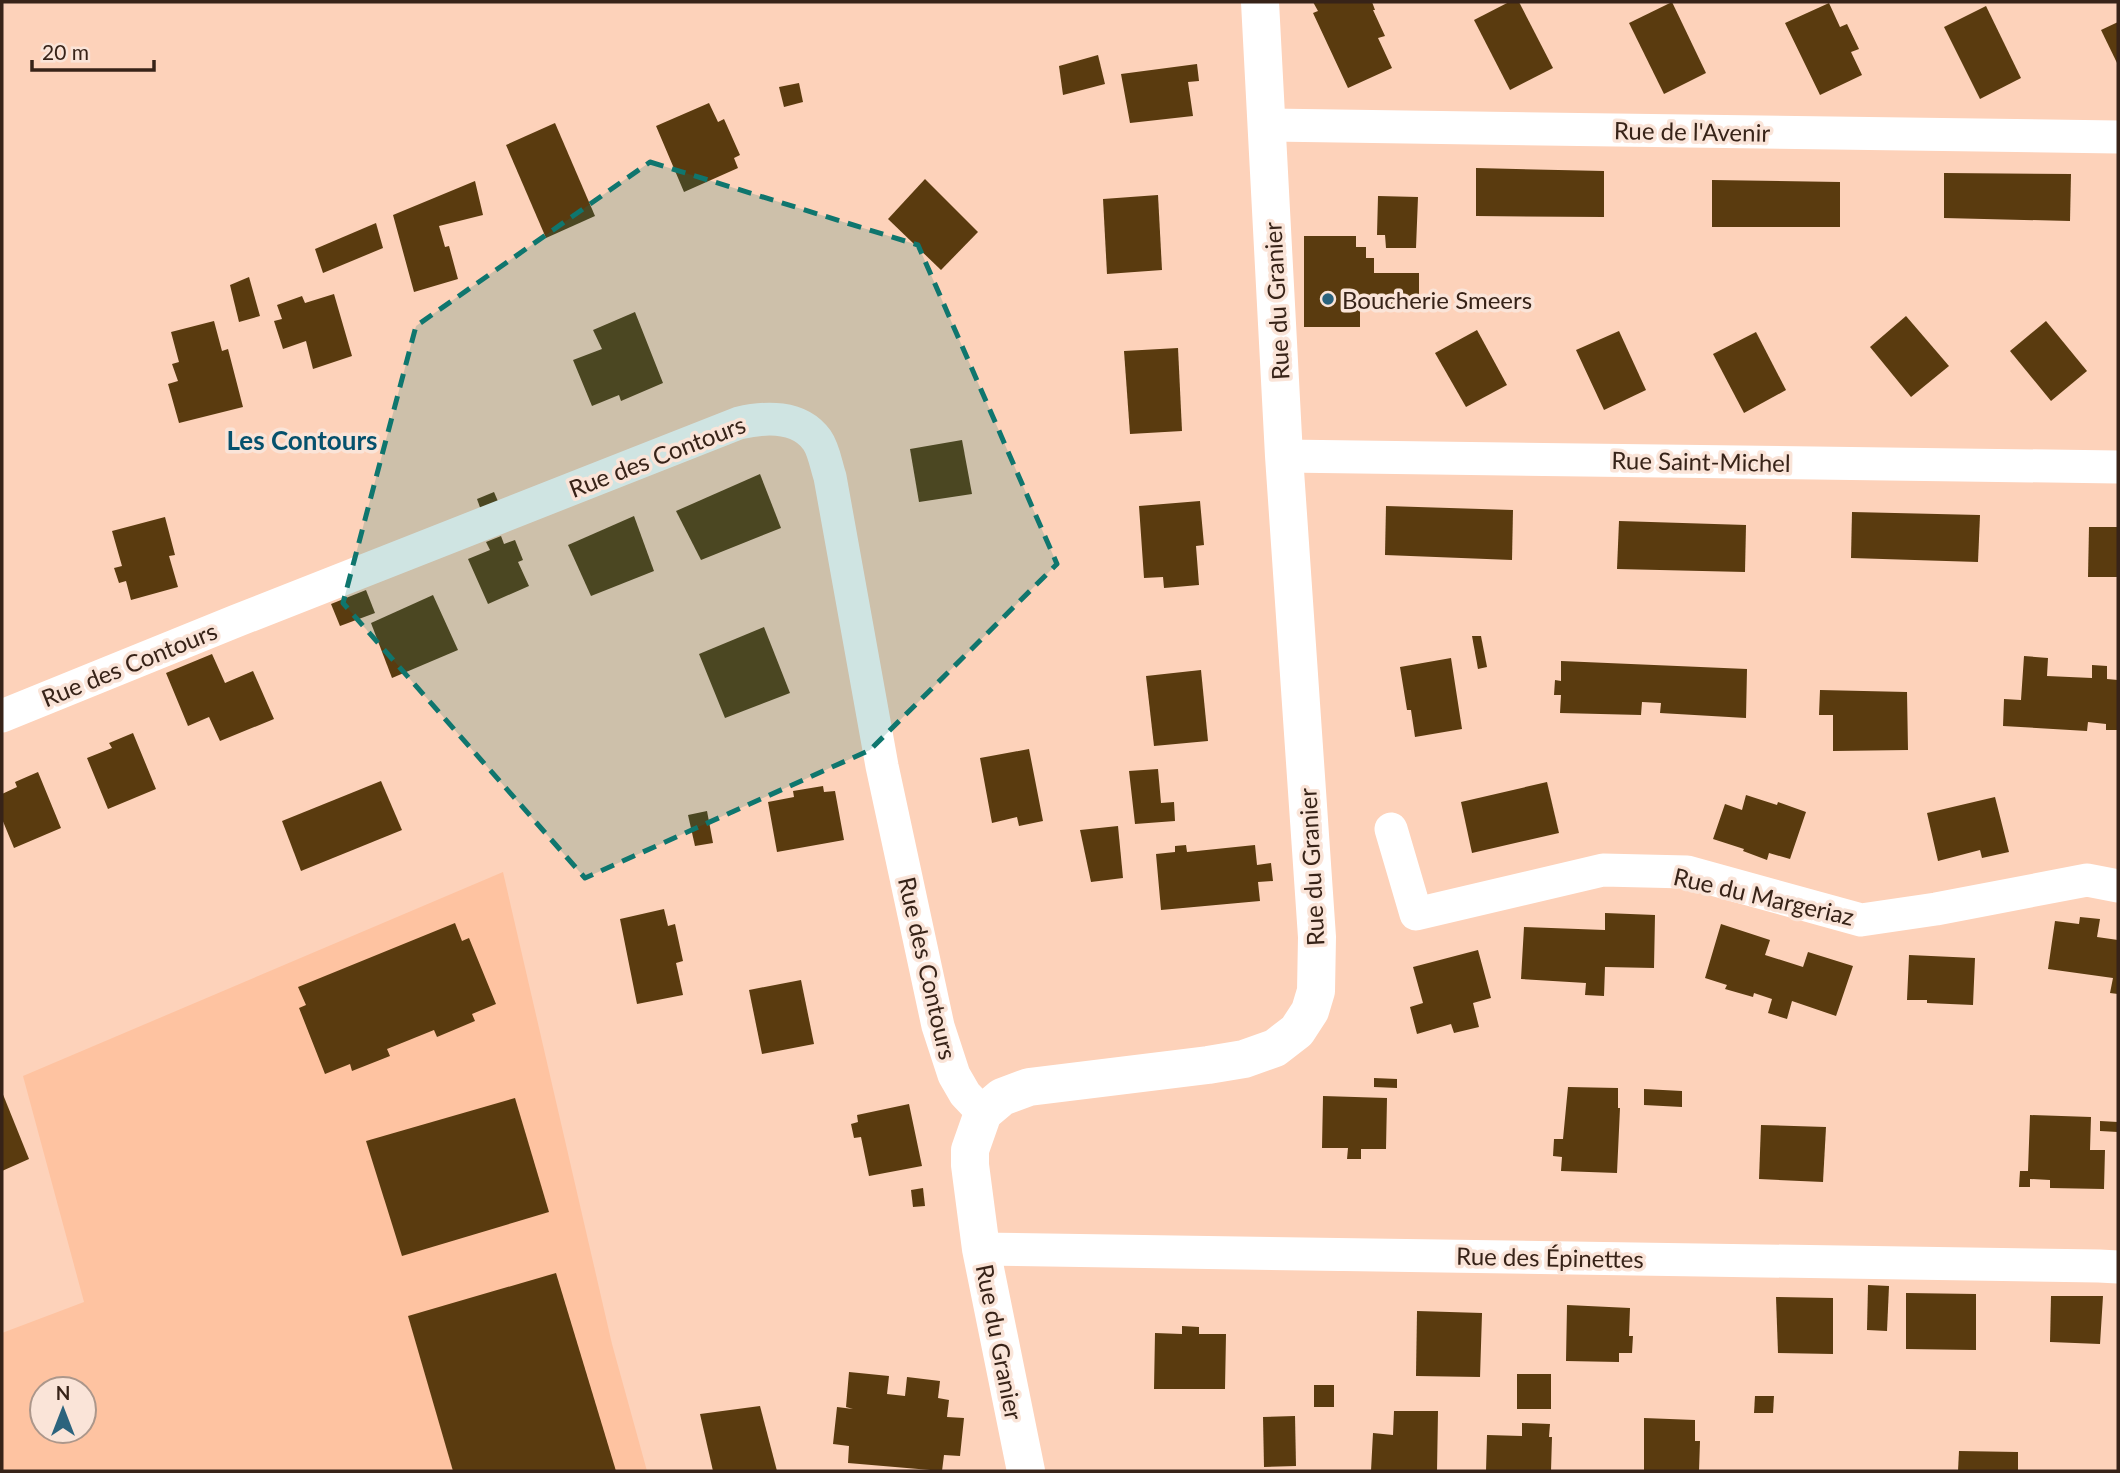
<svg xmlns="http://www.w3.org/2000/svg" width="2120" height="1473" viewBox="0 0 2120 1473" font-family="Lato,sans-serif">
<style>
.built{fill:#fec3a1;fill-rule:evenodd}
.building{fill:#5a3b0f}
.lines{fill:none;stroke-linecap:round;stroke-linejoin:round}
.minor{stroke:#fff;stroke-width:33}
.tertiary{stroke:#fff;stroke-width:38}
.marked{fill:#0f766e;fill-opacity:0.2;stroke:#0f766e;stroke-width:5;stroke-dasharray:14 9;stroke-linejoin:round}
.poi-dot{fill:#2b637d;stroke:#fae4d8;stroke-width:2.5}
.labels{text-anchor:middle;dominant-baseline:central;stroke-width:7;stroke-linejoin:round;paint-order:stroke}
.street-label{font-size:24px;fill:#372318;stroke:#fae4d8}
.poi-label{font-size:24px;fill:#372318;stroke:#fae4d8;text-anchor:start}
.neighbourhood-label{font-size:26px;font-weight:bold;fill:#05516d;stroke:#fae4d8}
</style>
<rect width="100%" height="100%" fill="#fdd2ba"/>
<!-- built -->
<path class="built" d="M503,872L612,1344L647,1471H2V1333L84,1302L23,1076ZM42,1389H84V1431H42Z"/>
<!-- building -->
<g class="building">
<path d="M1313,2H1372L1375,10H1373L1385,36L1378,38L1392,68L1348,88L1313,13L1318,11Z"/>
<path d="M1509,2H1519L1553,68L1510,90L1474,20Z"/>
<path d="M1672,2L1706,73L1664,94L1629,23Z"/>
<path d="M1829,3L1840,27L1847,24L1859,49L1851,52L1862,75L1820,95L1785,23Z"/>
<path d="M1986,6L2021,78L1980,99L1944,27Z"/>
<path d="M2118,22V65L2101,30Z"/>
<path d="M1098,55L1105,84L1063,95L1059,66Z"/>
<path d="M1197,64L1199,81L1188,82L1193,116L1130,123L1121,74Z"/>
<path d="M799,83L803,102L784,107L779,87Z"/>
<path d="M709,103L718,122L724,119L740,155L734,158L738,168L684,192L656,126Z"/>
<path d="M555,123L595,216L546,238L506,145Z"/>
<path d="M1476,168L1604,171V217L1476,216Z"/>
<path d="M1944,173L2071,174L2070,221L1944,218Z"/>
<path d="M925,179L978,232L941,270L888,219Z"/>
<path d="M1712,180L1840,182V227H1712Z"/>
<path d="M475,181L483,215L439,226L445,247L449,246L458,279L414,292L393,215Z"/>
<path d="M1158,195L1162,270L1107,274L1103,199Z"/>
<path d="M1378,196L1418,197L1416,248H1386L1385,235H1377Z"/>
<path d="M376,223L383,248L323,273L315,249Z"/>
<path d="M1304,236H1356V247H1366V258H1374V273H1419V310H1360V327H1304Z"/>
<path d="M249,277L260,316L239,322L230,285Z"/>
<path d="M334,294L352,356L313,369L306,341L283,349L274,321L282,319L277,305L302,296L305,303Z"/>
<path d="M635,312L663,383L621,401L619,395L592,406L573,360L602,349L593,330Z"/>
<path d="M1906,316L1949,366L1911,397L1870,347Z"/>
<path d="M214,321L222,351L228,349L243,407L179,423L168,384L178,381L172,364L179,362L171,332Z"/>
<path d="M2046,321L2087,371L2051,401L2010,351Z"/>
<path d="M1477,330L1507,385L1466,407L1435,353Z"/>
<path d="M1619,331L1646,390L1604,410L1576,350Z"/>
<path d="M1756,332L1786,390L1744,413L1713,354Z"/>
<path d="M1178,348L1182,431L1130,434L1124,351Z"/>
<path d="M962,440L972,494L919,502L910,449Z"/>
<path d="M760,474L781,528L701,560L676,511Z"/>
<path d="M494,492L500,506L482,513L477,499Z"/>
<path d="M1200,501L1204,545L1196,546L1199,585L1164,588L1163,577L1144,578L1139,506Z"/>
<path d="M1386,506L1513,510L1512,560L1385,555Z"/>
<path d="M1852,512L1980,515L1978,562L1851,558Z"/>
<path d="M634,516L654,571L591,596L568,545Z"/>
<path d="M165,517L175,555L169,556L178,587L131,600L126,581L119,583L114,568L122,566L112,531Z"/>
<path d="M1619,521L1746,525L1745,572L1617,569Z"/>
<path d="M2089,527H2118V577H2088Z"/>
<path d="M501,536L504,544L515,540L523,560L518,562L529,586L488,604L468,559L490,550L486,542Z"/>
<path d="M366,590L375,613L340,626L331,604Z"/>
<path d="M433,595L458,650L392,678L371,623Z"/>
<path d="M764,627L790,693L725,718L699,654Z"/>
<path d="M1472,636H1481L1487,667L1478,669Z"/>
<path d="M212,654L225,683L253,671L274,719L220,741L209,717L188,726L166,673Z"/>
<path d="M2024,656L2048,658L2047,676L2092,678V665L2107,666V679L2118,680V730H2106V724L2088,722L2087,731L2003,726L2004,699L2021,700Z"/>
<path d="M1451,658L1462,729L1415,737L1411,710H1407L1400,667Z"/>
<path d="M1561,661L1747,669L1746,718L1660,713L1661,703L1642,702L1641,715L1560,713L1561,695H1554L1555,680L1561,681Z"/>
<path d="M1201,670L1208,741L1154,746L1146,676Z"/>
<path d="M1820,690L1907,692L1908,750L1833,751V715H1819Z"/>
<path d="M133,733L156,789L108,809L87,758L112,748L109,743Z"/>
<path d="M1029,749L1043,821L1019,826L1017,817L992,823L980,758Z"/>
<path d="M1158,769L1161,803L1174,802L1175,821L1135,824L1129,771Z"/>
<path d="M38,772L61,828L14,848L2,819V794L17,787L15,782Z"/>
<path d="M381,781L402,830L301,871L282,821Z"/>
<path d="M1547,782L1559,833L1472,853L1461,802Z"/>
<path d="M823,786L824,792L835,791L844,840L777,852L768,802L794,797L793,791Z"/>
<path d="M1746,795L1777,805L1778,802L1806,812L1790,859L1769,853L1767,860L1743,851L1744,849L1713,839L1725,804L1742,810Z"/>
<path d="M1995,797L2009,852L1982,858L1980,850L1938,861L1927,813Z"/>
<path d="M707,811L713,843L695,846L688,815Z"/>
<path d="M1118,826L1123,878L1091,882L1080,830Z"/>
<path d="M1186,845L1187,852L1255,845L1257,865L1271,863L1273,881L1258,882L1260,901L1161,910L1156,854L1175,852V846Z"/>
<path d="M664,909L668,926L675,924L683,961L676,963L683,995L637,1004L620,919Z"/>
<path d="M1605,913L1655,915L1654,968L1605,967L1604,996L1585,995L1586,983L1521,979L1524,927L1605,930Z"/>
<path d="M2080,917L2100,919L2097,937L2118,940V994L2110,993L2113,978L2048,969L2055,921L2079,924Z"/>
<path d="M455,923L462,941L469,938L496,1004L472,1014L475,1021L437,1037L434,1030L387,1049L390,1056L352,1071L350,1064L325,1074L299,1008L306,1005L298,987Z"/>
<path d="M1721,924L1770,940L1765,955L1803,967L1808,952L1853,966L1836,1016L1792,1001L1787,1019L1768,1013L1772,999L1754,993L1753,997L1725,989L1727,985L1705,978Z"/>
<path d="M1478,950L1491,998L1473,1003L1479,1027L1454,1033L1451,1024L1417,1034L1410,1007L1423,1003L1413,967Z"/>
<path d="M1909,955L1975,958L1973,1005L1927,1003V1000H1907Z"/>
<path d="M801,980L814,1044L762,1054L749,990Z"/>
<path d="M1374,1078L1397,1079V1088L1374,1087Z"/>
<path d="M1568,1087L1618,1088V1108H1620L1617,1173L1561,1171L1562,1157L1553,1156L1554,1139H1563Z"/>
<path d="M1644,1089L1682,1091V1107L1644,1105Z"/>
<path d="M2,1092L29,1159L2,1171Z"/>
<path d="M1323,1096L1387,1098L1386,1149H1361V1159H1347L1348,1148H1322Z"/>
<path d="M515,1098L549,1212L402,1256L366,1141Z"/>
<path d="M909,1104L922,1166L869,1176L861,1137L854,1138L851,1124L858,1122L857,1115Z"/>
<path d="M2030,1115L2091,1117L2090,1150H2105L2104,1189L2050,1188V1180L2030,1179V1187H2019L2020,1171H2028Z"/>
<path d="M2100,1121L2118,1122V1132L2100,1131Z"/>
<path d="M1761,1125L1826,1127L1823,1182L1759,1179Z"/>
<path d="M923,1188L925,1206L913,1207L911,1190Z"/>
<path d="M556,1273L616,1471H453L408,1316Z"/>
<path d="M1868,1285L1889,1286L1887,1331L1867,1330Z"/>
<path d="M1906,1293L1976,1294V1350L1906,1349Z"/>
<path d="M2051,1296H2103L2100,1344L2050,1342Z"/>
<path d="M1776,1297L1833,1298V1354L1778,1353Z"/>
<path d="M1567,1305L1630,1308L1629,1336H1633L1632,1353H1619V1362L1566,1361Z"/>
<path d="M1417,1311L1482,1313L1480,1377L1416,1376Z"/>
<path d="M1182,1326L1199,1327V1334H1226L1225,1389H1154L1155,1333L1182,1334Z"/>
<path d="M849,1372L889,1376L887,1394L905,1396L907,1377L940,1381L938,1398L949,1400L947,1417L964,1418L960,1456L944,1455L942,1471L848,1463L849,1446L833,1444L837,1407L853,1409L846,1407Z"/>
<rect x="1517" y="1374" width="34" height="35"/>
<rect x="1314" y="1385" width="20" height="22"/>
<path d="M1755,1396H1774L1773,1413H1754Z"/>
<path d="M760,1406L777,1471H713L700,1414Z"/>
<path d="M1394,1411H1438L1437,1471H1371L1373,1433L1393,1435Z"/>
<path d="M1295,1416L1296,1466L1264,1467L1263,1417Z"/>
<path d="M1644,1418L1695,1420V1441H1700L1699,1471H1644Z"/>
<path d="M1522,1423L1550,1424L1549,1437H1552L1551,1471H1486L1487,1435L1522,1436Z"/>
<path d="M1959,1451L2018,1452V1471H1958Z"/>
</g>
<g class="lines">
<!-- minor -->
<g class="minor">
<path d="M1266,125L2118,137"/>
<path d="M1284,456L2118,467"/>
<path d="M2,716L236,621L739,423C765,417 799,415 817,440C824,450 826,465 830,477L882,766L938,1026L954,1075L965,1094L983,1113"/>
<path d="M1391,829L1416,914L1603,870L1687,872L1861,920L1936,909L2087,880L2118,886"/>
<path d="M981,1249L2099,1266L2118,1267"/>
</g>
<!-- tertiary -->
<path class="tertiary" d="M1026,1471L981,1249L970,1165V1150L983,1113L1002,1097L1029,1087L1208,1065L1244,1059L1275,1048L1297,1031L1310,1011L1316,991L1317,937L1284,456L1260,2"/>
</g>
<!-- marked area -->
<path class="marked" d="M650,162L918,245L1057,564L870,750L585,878L343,603L416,326Z"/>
<!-- markers -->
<circle class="poi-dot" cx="1328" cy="299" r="7"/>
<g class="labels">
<!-- street labels -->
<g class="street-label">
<text transform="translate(1692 131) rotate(1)">Rue de l'Avenir</text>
<text transform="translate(1276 301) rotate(-93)">Rue du Granier</text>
<text transform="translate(657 456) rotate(-21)">Rue des Contours</text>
<text transform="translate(1701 461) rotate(1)">Rue Saint-Michel</text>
<text transform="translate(129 664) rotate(-22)">Rue des Contours</text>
<text transform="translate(1311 867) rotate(-93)">Rue du Granier</text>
<text transform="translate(1764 896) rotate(13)">Rue du Margeriaz</text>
<text transform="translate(928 968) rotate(77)">Rue des Contours</text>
<text transform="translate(1550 1257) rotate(1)">Rue des Épinettes</text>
<text transform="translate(1000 1342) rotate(79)">Rue du Granier</text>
</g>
<!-- poi labels -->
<g class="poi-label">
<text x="1342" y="299">Boucherie Smeers</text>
</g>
<!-- neighbourhood labels -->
<g class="neighbourhood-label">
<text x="302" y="440">Les Contours</text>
</g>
</g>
<!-- border -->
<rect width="2120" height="1473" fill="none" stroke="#372318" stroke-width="7"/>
<!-- north arrow -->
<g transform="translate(63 1410)"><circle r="33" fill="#fae4d8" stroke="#ac978b" stroke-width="2"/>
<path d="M0-5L12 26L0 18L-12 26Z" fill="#2b637d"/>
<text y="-10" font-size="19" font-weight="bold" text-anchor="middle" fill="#372318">N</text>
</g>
<!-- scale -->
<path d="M32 60v10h122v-10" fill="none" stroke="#372318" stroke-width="3.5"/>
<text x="42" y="60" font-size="21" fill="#372318" stroke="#fae4d8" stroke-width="5" paint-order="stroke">20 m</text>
</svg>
